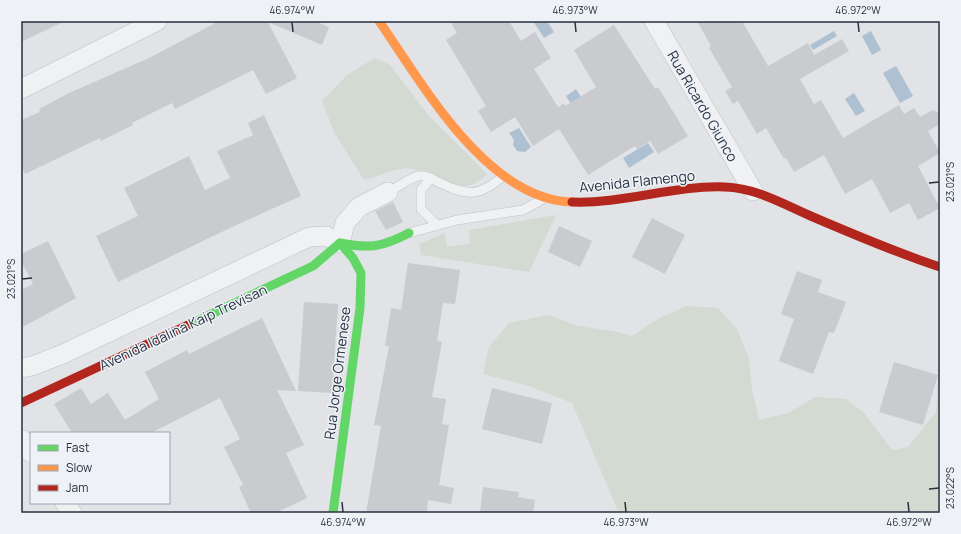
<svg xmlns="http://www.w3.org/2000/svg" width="961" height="534" viewBox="0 0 961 534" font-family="Manrope,sans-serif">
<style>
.green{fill:#d2dad1}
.water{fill:#aec1d2}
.building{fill:#c9cbce}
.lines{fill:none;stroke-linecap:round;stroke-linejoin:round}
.lane-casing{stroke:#bfc1c4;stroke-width:10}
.street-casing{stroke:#bfc1c4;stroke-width:20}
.lane{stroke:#f0f1f3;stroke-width:9}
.street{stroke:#f0f1f3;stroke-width:19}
.fast{stroke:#63d668;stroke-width:9}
.slow{stroke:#ff974d;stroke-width:9}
.jam{stroke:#b3261e;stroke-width:9}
.ticks{fill:none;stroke:#273140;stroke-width:1.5}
.labels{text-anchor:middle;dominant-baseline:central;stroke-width:3;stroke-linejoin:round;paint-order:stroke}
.street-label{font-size:14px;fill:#273140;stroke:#eef2f6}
.neatline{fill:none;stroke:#273140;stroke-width:1.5}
.ticks-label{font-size:10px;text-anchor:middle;fill:#273140}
</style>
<rect width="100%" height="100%" fill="#e1e3e6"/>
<!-- green -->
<g class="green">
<path d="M375,58L390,65L429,116L487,174C467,195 448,185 426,174C421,172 416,169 411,169C395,166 380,177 364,180L334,132L322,101L347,75Z"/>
<path d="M556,215L529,272L421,255L419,244L445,233L447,247L470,244L469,230Z"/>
<path d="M686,306L718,308L737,329L749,359L752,390L759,420L789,413L815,397L846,399L864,413L892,450L908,447L936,412L940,349V513H619L572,403L526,385L483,374L489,347L509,323L549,315L577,326L613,331L632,336L660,318Z"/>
</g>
<!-- water -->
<g class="water">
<path d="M533,21H547L554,32L544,38Z"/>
<path d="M834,31L837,36L813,50L810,45Z"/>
<path d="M871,31L881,50L872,55L862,36Z"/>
<path d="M896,66L913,96L900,103L883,73Z"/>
<path d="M576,89L593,115L582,122L566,96Z"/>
<path d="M854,93L865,111L856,116L845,99Z"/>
<path d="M519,128L531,147L525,152L517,151L513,145L514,140L509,133Z"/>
<path d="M648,143L654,152L629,168L623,158Z"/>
</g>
<!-- building -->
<g class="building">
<path d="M21,21H65L21,42Z"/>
<path d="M219,21H315L329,27L322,45L268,22L297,78L266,94L253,70L175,109L172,103L132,123L133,125L101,141L100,138L25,174L21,165V120L40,112L39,109L69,93L149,58Z"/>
<path d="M450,21H509L521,41L535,32L551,58L534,69L558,107L564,103L565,106L596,87L574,50L614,25L655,89L658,87L688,136L658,154L650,141L637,149L635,146L588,175L559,129L533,146L515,117L491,132L478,111L486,106L446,40L457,33Z"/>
<path d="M697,21H742L768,66L808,43L814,55L842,39L849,51L800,79L814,104L821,100L843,138L899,105L904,114L914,108L920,117L933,110L940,114V124L928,131L940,153L918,166L940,208L918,220L909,203L890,213L872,179L845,194L824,155L794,172L786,158L784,159L766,128L757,134L738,101L733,104L725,91L732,87L709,48L711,46Z"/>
<path d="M264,115L301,196L232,227L118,282L96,236L138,216L124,188L189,156L205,190L230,178L217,151L253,135L248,123Z"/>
<path d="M393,202L403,222L386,230L375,211Z"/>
<path d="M652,218L685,235L665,274L632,257Z"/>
<path d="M559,226L592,241L580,267L548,252Z"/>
<path d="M48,241L76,298L21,328V290L33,284L21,261V254Z"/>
<path d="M408,263L460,270L455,304L443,303L437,341L442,342L432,397L446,399L442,424L449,425L439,485L454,488L451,504L428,500L427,513H366L381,426L374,425L389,346H385L391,308L401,310Z"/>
<path d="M797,271L822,280L818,292L846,302L834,333L829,332L813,374L779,361L794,319L781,314Z"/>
<path d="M304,302L338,304L332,393L298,391Z"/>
<path d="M262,318L296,391L277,390L304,445L286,453L307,498L275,513H251L239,487L243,485L224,447L240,439L220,398L151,433H72L54,404L81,388L91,404L108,393L125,420L159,399L145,372L187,350L189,354Z"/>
<path d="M894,362L938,375L923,425L879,412Z"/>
<path d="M492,388L552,403L542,444L482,429Z"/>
<path d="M483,487L519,492L518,497L535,500L533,513H480Z"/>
</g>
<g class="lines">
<!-- lane casing -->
<g class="lane-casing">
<g id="lane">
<path d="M431,178L421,190V209L437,225"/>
<path d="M388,192C397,188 408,179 418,176C424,175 431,178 436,181C466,195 477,199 503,176"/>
<path d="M409,233L457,220L523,210L543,199"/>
</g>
</g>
<!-- street casing -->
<g class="street-casing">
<g id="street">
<path d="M654,21L753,191"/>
<path d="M21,89L157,21"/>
<path d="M21,368L32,366L63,354L309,237L326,236L340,243L345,223L359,207L388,192"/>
<path d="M21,439L31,453"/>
<path d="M65,503L72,513"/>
</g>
</g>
<!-- lane -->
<use href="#lane" class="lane"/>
<!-- street -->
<use href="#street" class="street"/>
<!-- fast -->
<g class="fast">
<path d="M188,325L313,266L340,243C370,249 382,247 409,233"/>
<path d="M333,513L360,308L361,273L353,258L340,243"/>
</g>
<!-- slow -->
<path class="slow" d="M379,21C422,83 487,200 572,202"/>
<!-- jam -->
<g class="jam">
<path d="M572,202C623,204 674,185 725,187C757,188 785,205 813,217C855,235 897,253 940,267"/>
<path d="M21,403L188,325"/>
</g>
</g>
<!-- ticks -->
<path class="ticks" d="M292,22L293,32M575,22L576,32M858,22L859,32M929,183L939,182M22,279L32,278M929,489L939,488M342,502L343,512M625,502L626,512M908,502L909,512"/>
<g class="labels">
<!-- street labels -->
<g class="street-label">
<text transform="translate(703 106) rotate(60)">Rua Ricardo Giunco</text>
<text transform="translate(637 181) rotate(-6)">Avenida Flamengo</text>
<text transform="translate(183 327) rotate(-25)">Avenida Idalina Kaip Trevisan</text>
<text transform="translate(337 373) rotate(-83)">Rua Jorge Ormenese</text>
</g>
</g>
<!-- border -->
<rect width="961" height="534" fill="none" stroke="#eef2f6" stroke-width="44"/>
<!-- legend -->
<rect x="30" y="432" width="140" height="72" fill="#eef2f6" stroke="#9ea5ad"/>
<rect x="38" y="445" width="20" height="6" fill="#63d668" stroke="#9ea5ad"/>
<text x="66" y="452" font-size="12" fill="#273140">Fast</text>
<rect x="38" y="465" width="20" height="6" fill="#ff974d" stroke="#9ea5ad"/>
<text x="66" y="472" font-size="12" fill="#273140">Slow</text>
<rect x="38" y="485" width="20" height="6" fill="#b3261e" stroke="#9ea5ad"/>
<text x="66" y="492" font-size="12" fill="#273140">Jam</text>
<rect x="22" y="22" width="917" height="490" class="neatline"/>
<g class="ticks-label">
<text x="292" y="14">46.974°W</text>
<text x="575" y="14">46.973°W</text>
<text x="858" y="14">46.972°W</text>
<text transform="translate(950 182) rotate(-90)" y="4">23.021°S</text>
<text transform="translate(11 279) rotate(-90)" y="4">23.021°S</text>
<text transform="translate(950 488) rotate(-90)" y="4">23.022°S</text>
<text x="343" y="526">46.974°W</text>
<text x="626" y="526">46.973°W</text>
<text x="909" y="526">46.972°W</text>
</g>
</svg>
